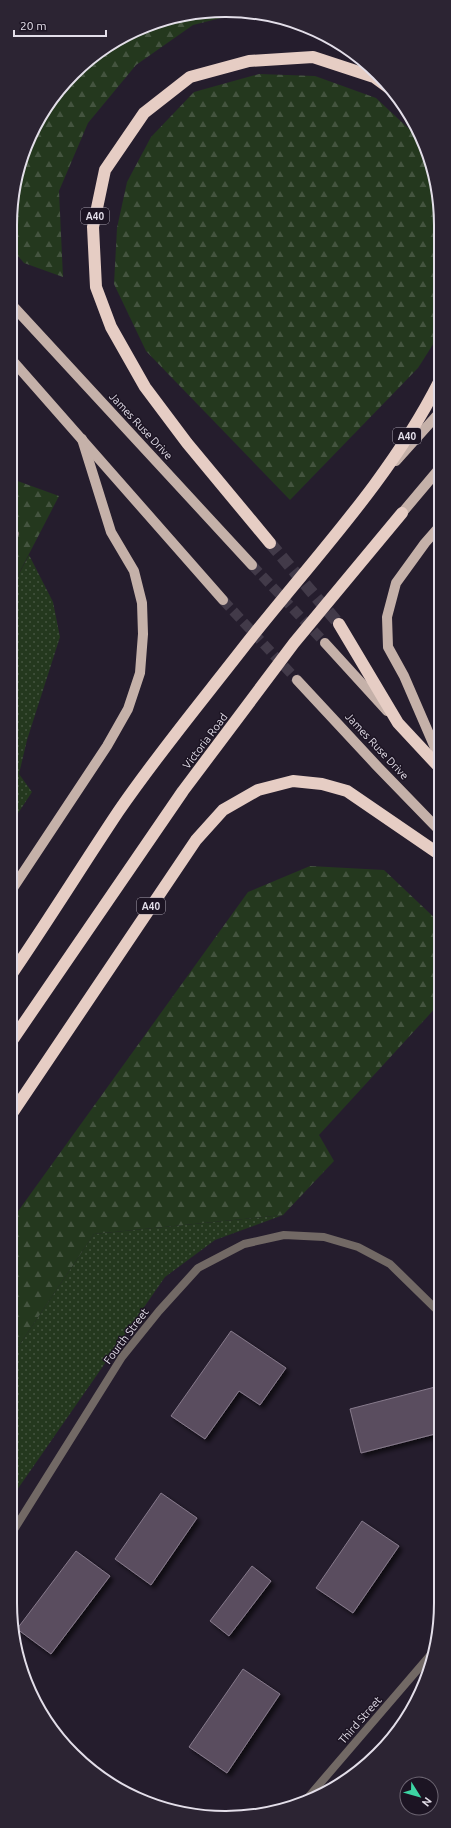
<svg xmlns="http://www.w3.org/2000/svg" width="451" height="1828" viewBox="0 0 451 1828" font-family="Ubuntu,sans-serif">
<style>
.grass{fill:url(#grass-dots)}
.forest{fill:url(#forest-firs)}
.building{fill:#5a4e5f;stroke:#877a8c;filter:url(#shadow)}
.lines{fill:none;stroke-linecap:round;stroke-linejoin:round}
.primary-tunnel{stroke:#423a49;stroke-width:10;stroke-dasharray:10 5;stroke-linecap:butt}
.highway-tunnel{stroke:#423a49;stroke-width:12;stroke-dasharray:12 6;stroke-linecap:butt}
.lane{stroke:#726965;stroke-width:8}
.street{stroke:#726965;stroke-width:8}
.primary{stroke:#c5b1a9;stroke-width:10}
.highway{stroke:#e6cdc4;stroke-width:12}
.labels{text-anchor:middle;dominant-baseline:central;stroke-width:3;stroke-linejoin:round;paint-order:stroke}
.shield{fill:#1c1423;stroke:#a7a1ae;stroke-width:1}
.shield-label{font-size:10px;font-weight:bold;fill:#e3dee9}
.street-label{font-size:11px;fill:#e3dee9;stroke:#1c1423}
.rim{fill:none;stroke:#e3dee9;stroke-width:2}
</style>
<defs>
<pattern id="grass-dots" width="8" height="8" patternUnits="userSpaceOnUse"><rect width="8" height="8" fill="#24381e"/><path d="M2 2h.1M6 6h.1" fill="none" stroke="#44543f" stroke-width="1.8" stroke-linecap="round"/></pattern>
<pattern id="forest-firs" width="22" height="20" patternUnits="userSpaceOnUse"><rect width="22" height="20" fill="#24381e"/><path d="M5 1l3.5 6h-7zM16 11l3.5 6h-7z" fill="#44543f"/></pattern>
<filter id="shadow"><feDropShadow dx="3.5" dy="3.5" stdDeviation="2" flood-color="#0009"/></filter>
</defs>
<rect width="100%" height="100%" fill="#251d2d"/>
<!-- grass -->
<g class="grass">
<path d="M29,555L53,602L60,637L27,740L19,774L32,792L11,824V583H14Z"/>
<path d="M283,1215L215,1240L165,1277L10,1500V1359L94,1234Z"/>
</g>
<!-- forest -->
<g class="forest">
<path d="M241,13L193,25L136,65L88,123L59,191L63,277L24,263L12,249V197L39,118L94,54L170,17Z"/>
<path d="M259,74L315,76L376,98L422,141L439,198V335L418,368L290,500L146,351L114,284L117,228L127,182L151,137L194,92Z"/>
<path d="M12,479L59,496L14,583H11Z"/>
<path d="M310,866L384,870L439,922V1004L319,1135L334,1161L283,1215L94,1234L10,1359L11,1221L248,892Z"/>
</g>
<!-- building -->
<g class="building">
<path d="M231,1331L286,1368L260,1405L239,1391L205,1439L171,1416Z"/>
<path d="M439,1386V1433L361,1453L350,1409Z"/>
<path d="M161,1493L197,1518L151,1585L115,1559Z"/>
<path d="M362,1521L399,1546L353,1613L316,1588Z"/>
<path d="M76,1551L110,1576L51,1654L17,1629Z"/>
<path d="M252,1566L271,1581L229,1636L210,1621Z"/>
<path d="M243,1669L280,1694L227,1773L189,1747Z"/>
</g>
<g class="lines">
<!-- primary-tunnel -->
<g class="primary-tunnel">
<path d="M252,565L325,643"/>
<path d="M223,600L297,680"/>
</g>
<!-- highway-tunnel -->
<path class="highway-tunnel" d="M270,543L339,624"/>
<!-- lane -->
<g class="lane">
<path d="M10,1536L122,1357L159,1311L198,1268L244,1244L284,1235L324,1237L358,1247L390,1264L439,1312"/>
<path d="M305,1801L432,1653"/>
</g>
<!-- street -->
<path class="street" d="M11,532L15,534"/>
<!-- primary -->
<g class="primary">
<path d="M12,305L252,565"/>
<path d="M12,360L223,600"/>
<path d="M396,461L439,413"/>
<path d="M402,513L439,469"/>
<path d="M325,643L387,711"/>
<path d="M297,680L376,765L439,830"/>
<path d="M439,757L404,676L388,647L387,617L396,583L425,543L439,527"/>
<path d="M11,891L107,746L128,709L140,673L143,634L142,603L134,571L111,532L82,439"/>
</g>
<!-- highway -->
<g class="highway">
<path d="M270,543L187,443L145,387L111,327L96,287L93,227L105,170L144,113L190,77L249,61L313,57L374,77L389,88"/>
<path d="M339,624L398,723L439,767"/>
<path d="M11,975C48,921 82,866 118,812C157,755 201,702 243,648C311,561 389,481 439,382"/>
<path d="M11,1042L183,791L294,643L402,513"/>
<path d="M11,1115L196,840L223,810L258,790L293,781L322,784L347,791L439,854"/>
</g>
</g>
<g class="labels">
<!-- shield labels -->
<g class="shield">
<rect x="81" y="208" width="28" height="16" rx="3"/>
<rect x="393" y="428" width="28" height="16" rx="3"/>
<rect x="137" y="898" width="28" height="16" rx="3"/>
</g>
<g class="shield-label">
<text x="95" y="216">A40</text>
<text x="407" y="436">A40</text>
<text x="151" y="906">A40</text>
</g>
<!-- street labels -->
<g class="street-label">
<text transform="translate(141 426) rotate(47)">James Ruse Drive</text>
<text transform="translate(205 741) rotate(-53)">Victoria Road</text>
<text transform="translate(377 746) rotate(47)">James Ruse Drive</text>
<text transform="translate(126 1336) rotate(-53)">Fourth Street</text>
<text transform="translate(360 1720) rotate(-49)">Third Street</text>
</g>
</g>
<!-- crop -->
<path d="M0 0H451V1828H0ZM225 17H226A208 208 0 0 1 434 225V1603A208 208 0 0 1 226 1811H225A208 208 0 0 1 17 1603V225A208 208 0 0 1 225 17Z" fill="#2c2433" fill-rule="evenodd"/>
<path class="rim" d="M225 17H226A208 208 0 0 1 434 225V1603A208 208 0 0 1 226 1811H225A208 208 0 0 1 17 1603V225A208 208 0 0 1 225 17Z"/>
<!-- north arrow -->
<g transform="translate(419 1796) rotate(127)"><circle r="19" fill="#1c1423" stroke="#6c6572"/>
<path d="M0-3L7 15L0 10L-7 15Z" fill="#3dd4a3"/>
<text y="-6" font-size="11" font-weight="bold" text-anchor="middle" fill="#e3dee9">N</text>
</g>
<!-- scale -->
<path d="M14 30v6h92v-6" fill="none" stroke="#e3dee9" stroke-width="2"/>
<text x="20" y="30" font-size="12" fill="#e3dee9" stroke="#1c1423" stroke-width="3" paint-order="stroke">20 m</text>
</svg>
